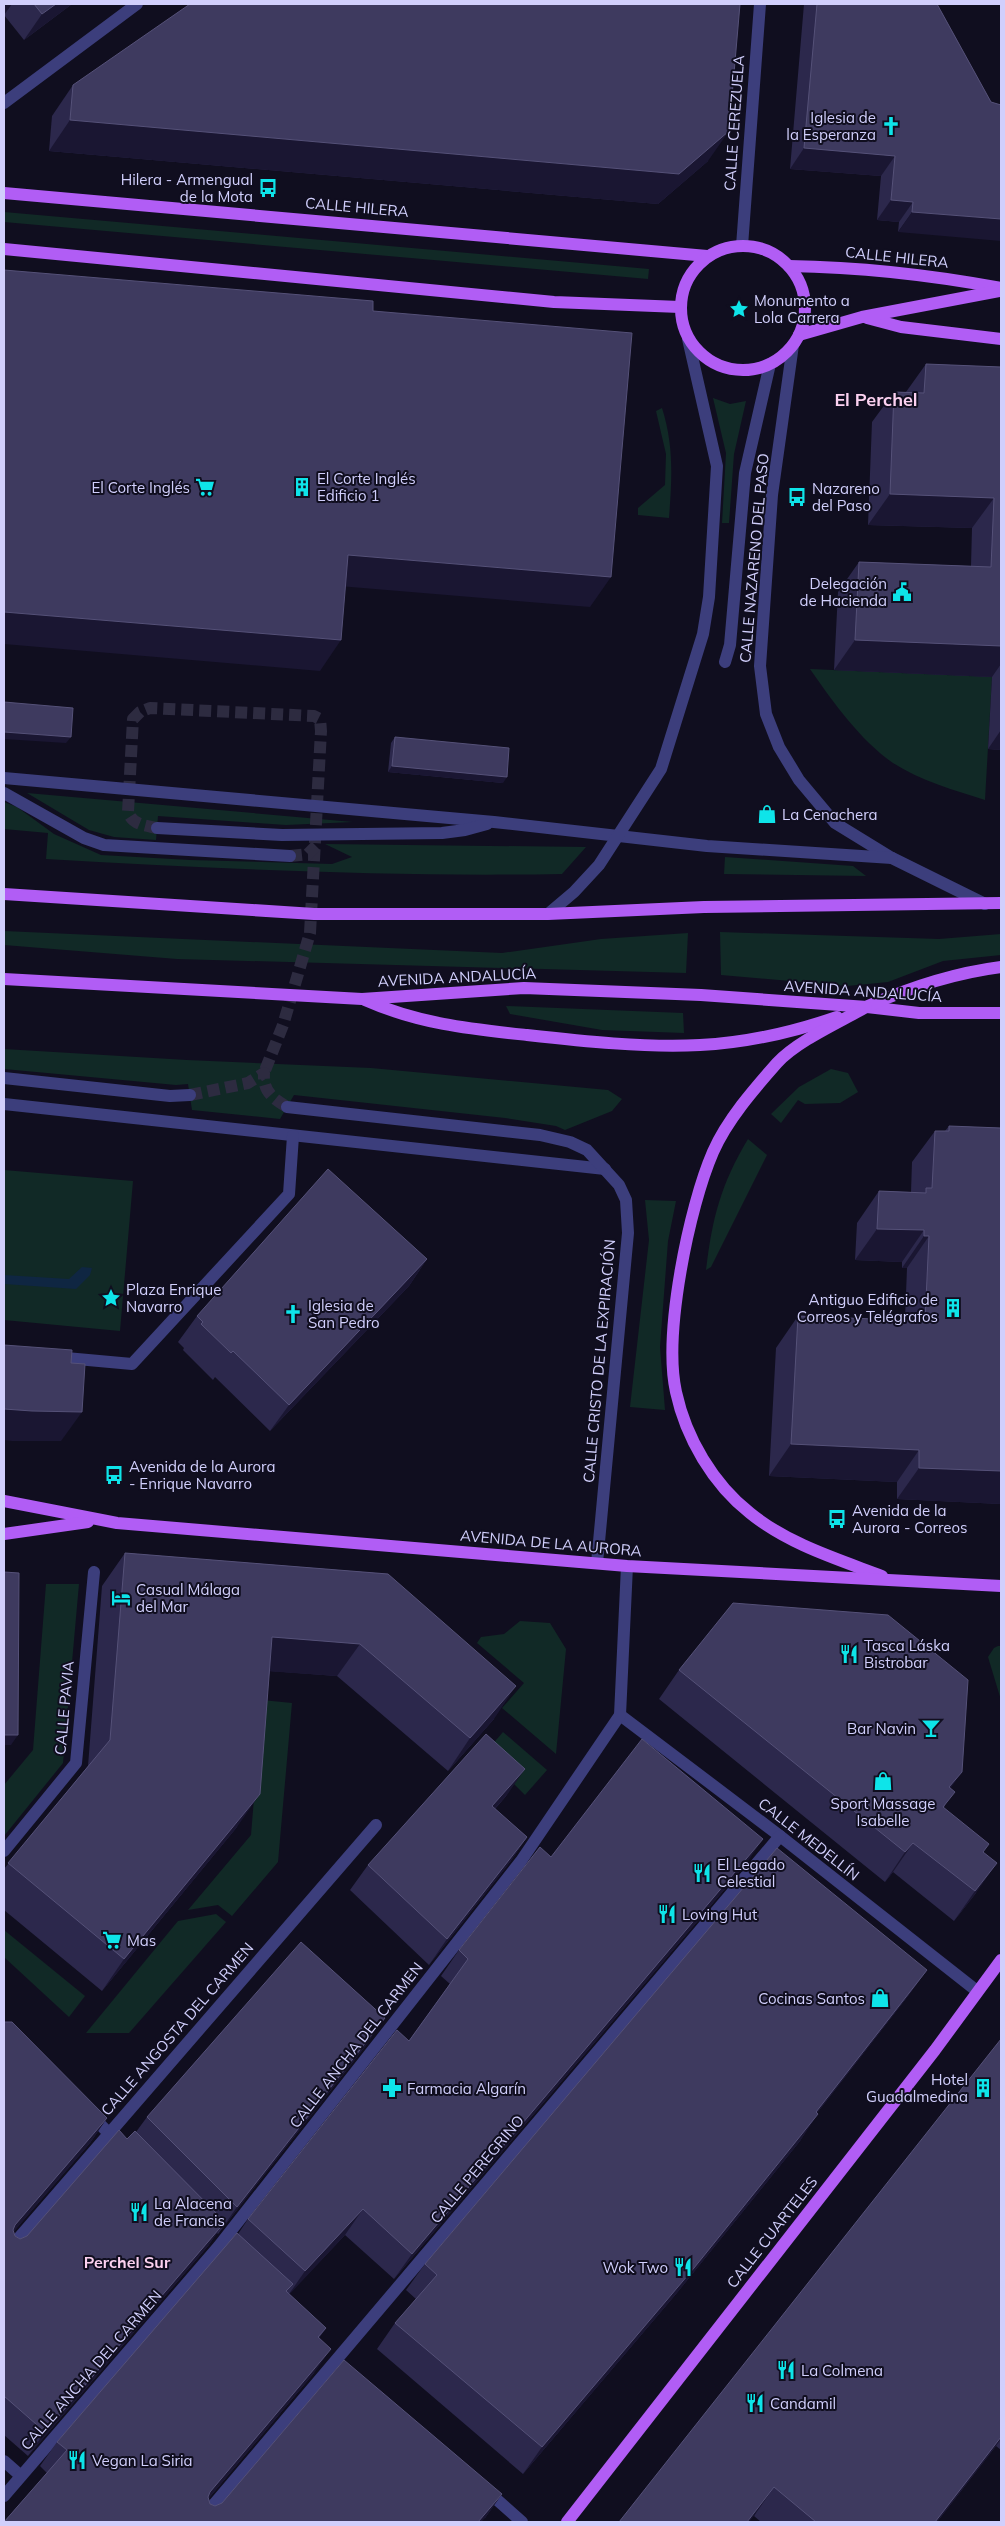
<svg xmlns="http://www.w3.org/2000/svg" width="1005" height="2526" viewBox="0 0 1005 2526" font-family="Mulish,sans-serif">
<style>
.green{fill:#112926}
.water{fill:#0f2642}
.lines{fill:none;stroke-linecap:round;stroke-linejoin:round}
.minor-tunnel{stroke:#2d2b40;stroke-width:12;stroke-dasharray:12 6;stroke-linecap:butt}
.minor{stroke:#3c3e7c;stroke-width:12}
.major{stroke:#b15df5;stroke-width:12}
.wall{fill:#2c284c}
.shaded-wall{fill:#1a1632}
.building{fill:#3e3a5f;stroke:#555178}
.labels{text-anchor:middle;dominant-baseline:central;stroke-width:4;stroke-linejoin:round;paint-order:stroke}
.poi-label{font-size:15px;fill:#d1cffc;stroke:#100e1f;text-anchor:start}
.street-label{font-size:15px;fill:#d1cffc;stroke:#100e1f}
.neighbourhood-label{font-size:16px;font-weight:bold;fill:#fcd1f0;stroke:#100e1f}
.quarter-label{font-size:18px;font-weight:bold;fill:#fcd1f0;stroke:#100e1f}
</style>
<rect width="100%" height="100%" fill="#100e1f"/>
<!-- green -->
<g class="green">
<path d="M4,212L649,269L648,279L4,222Z"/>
<path d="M713,398L730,404L746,401L734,454L729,523H722L726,453Z"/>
<path d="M662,408C674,446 672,478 669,518L638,515V508L665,485L666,454L656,411Z"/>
<path d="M810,669L992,677L985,800C954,790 921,781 893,763C860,740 833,702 810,669Z"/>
<path d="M27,793L353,822L286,825L158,816L156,840L114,837L89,830Z"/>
<path d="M4,802L17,807L54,834L101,855L190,860L332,864L352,857L325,844L586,847L562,874C390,877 218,869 46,859L48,833L4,829Z"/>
<path d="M725,857L853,866L866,876L724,874Z"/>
<path d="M4,931L502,953L601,939L688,933L686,973L177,959L4,945Z"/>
<path d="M720,932L939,939L1001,934V955L943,961L888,982L847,986L721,975Z"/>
<path d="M506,1006L683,1013L684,1033L602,1030L510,1014Z"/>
<path d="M4,1049L187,1060L371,1068L608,1090L622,1099L612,1111L565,1130L556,1126L505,1118L294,1095L280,1119L192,1110L188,1084L176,1085L4,1069Z"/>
<path d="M831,1069L848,1073L858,1092L840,1103L805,1104L798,1100L781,1123L771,1114L799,1087Z"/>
<path d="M748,1139L767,1155L711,1267L706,1270C712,1218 721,1184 748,1139Z"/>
<path d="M4,1170L133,1181L120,1331L4,1320Z"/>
<path d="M645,1200L676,1201L668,1241L660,1347L665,1410L630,1407L649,1240Z"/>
<path d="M46,1584H79L63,1763L4,1836V1785L33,1750Z"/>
<path d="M520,1621L550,1623L566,1649L556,1754L502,1708L524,1683L477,1643L481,1637L504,1634Z"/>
<path d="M998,1646H1001V1700L988,1657L994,1648Z"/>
<path d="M262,1700L292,1703L278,1862L232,1916L218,1905L188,1910L251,1835Z"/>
<path d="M503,1732L547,1770L525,1795L484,1754Z"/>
<path d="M216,1914L226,1922L129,2033H86L178,1921Z"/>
<path d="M4,1930L85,1996L69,2017L4,1957Z"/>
</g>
<!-- water -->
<path class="water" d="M82,1267L92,1268L90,1275L76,1289L4,1284V1275L69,1279Z"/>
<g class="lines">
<!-- minor-tunnel -->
<g class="minor-tunnel">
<path d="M157,828C144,825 133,825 128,812L133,719L140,712L150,708L314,716L320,719L321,731L310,933L283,1025L264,1073"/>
<path d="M290,856L308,854L316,846"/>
<path d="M190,1095L248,1083L264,1073C263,1091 272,1098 287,1107"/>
</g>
<!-- minor -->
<g class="minor">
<path d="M4,103L137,4"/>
<path d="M742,246L760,4"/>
<path d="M793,345L772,495L760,666L766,714L779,747L799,780L835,823L892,858L985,904"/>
<path d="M725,662L730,645L745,473L770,364"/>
<path d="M4,778L494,822L707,846L892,858"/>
<path d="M4,793L84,838L104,845L290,856"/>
<path d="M157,828L282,835L442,833L465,830L487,824"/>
<path d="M548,914L574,892L599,865L661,769L703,634L709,597L717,466L688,339"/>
<path d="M4,1078L170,1096L190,1095"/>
<path d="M4,1104L605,1169"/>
<path d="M287,1107L540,1135L570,1142L587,1150L619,1185L626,1200L628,1233L597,1563"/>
<path d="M55,1357L132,1364L289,1194L293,1136"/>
<path d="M620,1715L780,1836L977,1991"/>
<path d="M4,1851L76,1763L94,1572"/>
<path d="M91,2115L124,2149"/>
<path d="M4,2255L376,1825"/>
<path d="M4,2461L21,2476"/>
<path d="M486,2490L522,2522"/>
<path d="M4,2496L219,2246L521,1861L603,1740L620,1715L627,1566"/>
<path d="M199,2522L780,1836"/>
</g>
<!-- major -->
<g class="major">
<path d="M4,193L707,256"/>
<circle cx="743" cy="308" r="62"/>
<path d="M4,249L554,302L680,307"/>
<path d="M789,266C860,267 931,275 1001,288"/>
<path d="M867,318L901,327L1001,339"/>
<path d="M799,335L862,317L999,291"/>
<path d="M4,894L314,914H548L704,907L1001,903"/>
<path d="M4,979L362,999L524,988L701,995L867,1007L919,1013H1001"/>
<path d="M365,1000C419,1024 470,1029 527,1035C581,1041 646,1048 700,1045C747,1043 793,1032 837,1017"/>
<path d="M868,1006C911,987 954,973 1001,967"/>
<path d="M866,1007C840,1022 797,1041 777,1063C754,1089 727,1120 713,1152C689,1207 663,1334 676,1392C686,1438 713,1484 750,1513C788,1544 837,1559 882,1576"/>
<path d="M4,1501L117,1523L627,1566L1001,1586"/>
<path d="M4,1534L88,1522"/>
<path d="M567,2522L935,2050L1001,1960"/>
</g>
</g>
<!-- wall -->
<g class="wall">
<path d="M4,4H72L24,40L4,15Z"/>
<path d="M804,4H937L991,102L898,232L899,222L877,220L881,176L790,169Z"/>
<path d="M73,85L708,161L658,204L49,151L52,116Z"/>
<path d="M926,364L1001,367V750L988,749L992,677L834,670L838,592L859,562L971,566L972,528L868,525L872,422L894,392H906Z"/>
<path d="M395,737L503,783L388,772L391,743Z"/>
<path d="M949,1126L1001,1128V1504L897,1499V1482L769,1476L776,1348L798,1316L905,1320L907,1268H902V1262L855,1260L857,1223L879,1191L911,1192L912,1162L935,1131H945Z"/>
<path d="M427,1259L409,1286L270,1431L215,1377L213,1380L183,1350L184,1348L178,1342L197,1316Z"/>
<path d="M125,1553L388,1574L494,1719L448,1771L337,1676L270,1671L237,1827L102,1991L4,1910V1869L88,1766L102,1586Z"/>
<path d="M679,1670L951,1788L944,1808L983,1852L976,1893L954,1921L893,1872L885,1882L659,1699Z"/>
<path d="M507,1795L495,1809L527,1837L510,1862L429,1965L350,1890L368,1865Z"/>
<path d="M551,1857L746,1864L394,2279L345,2235L289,2294L326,2328L319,2338L314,2373L209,2498L210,2504L215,2506L502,2494L485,2518L4,2522L47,2473L40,2466L57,2442L238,2234L248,2219L409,2041L450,1984L441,1976L459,1950Z"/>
<path d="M927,1970L908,1996L817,2113L800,2141L676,2294L523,2474L377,2349L395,2323L416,2299L406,2290L425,2264Z"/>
<path d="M4,2022L107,2118L90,2143L14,2231L15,2236L20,2239L27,2236L127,2139L136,2132L147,2117L367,2044L218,2234L217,2233L208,2246L28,2456L4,2435Z"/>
<path d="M1001,2039V2450L996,2446L937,2522H761L754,2516Z"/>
</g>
<!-- shaded-wall -->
<g class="shaded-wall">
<path d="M4,4H12L4,15Z"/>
<path d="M56,4H72L24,40L42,14Z"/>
<path d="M70,120L729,131L708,161L658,204L49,151Z"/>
<path d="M804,148L895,156L881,176L790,169Z"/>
<path d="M891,200L913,202L899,222L877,220Z"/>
<path d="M912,212L1001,219V241L898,232Z"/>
<path d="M890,494L994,498L972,528L868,525Z"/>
<path d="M348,555L611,577L590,607L327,585Z"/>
<path d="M4,612L341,640L320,671L4,644Z"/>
<path d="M855,640L1001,646V664L992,677L834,670Z"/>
<path d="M1001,730V750L988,749Z"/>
<path d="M4,732L71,737L66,743L4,739Z"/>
<path d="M392,766L507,777L503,783L388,772Z"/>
<path d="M877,1229L924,1230L902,1262L855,1260Z"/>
<path d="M924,1236H929L907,1268H902Z"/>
<path d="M427,1259L409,1286L270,1431L289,1405Z"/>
<path d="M4,1409L82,1412L61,1441H12L4,1440Z"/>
<path d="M791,1444L919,1450L897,1482L769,1476Z"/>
<path d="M919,1468L1001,1471V1504L897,1499Z"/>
<path d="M272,1637L360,1644L337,1676L250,1670Z"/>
<path d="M516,1686L494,1719L448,1771L470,1738Z"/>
<path d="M4,1735H18L11,1745H4Z"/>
<path d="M525,1769L507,1795L474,1832L492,1806Z"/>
<path d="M962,1772L941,1802L949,1787Z"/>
<path d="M260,1794L237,1827L102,1991L124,1959Z"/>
<path d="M527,1837L510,1862L429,1965L447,1939Z"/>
<path d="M763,1839L746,1864L394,2279L412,2254Z"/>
<path d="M913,1843L893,1872L885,1882L905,1852Z"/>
<path d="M997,1863L976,1893L954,1921L975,1891Z"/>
<path d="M927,1970L908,1996L797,2139L816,2112Z"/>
<path d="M385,2018L367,2044L218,2234L237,2207Z"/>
<path d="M818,2114L800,2141L676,2294L523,2474L542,2447Z"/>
<path d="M107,2118L90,2143L4,2243L15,2225Z"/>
<path d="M363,2209L345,2235L287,2297L305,2271Z"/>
<path d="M225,2222L208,2246L28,2456L45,2432Z"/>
<path d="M331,2349L314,2373L193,2517L210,2492Z"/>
<path d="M1001,2437V2439L996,2446L937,2522H935Z"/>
<path d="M774,2487L754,2516L749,2522H747Z"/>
<path d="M502,2494L485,2518L481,2522H478Z"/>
</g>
<!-- building -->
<g class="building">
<path d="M34,4H56L42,14Z"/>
<path d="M190,4H740L729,131L679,174L70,120L73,85Z"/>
<path d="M817,4H937L991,102L1001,105V219L912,212L913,202L891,200L895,156L804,148Z"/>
<path d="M4,270L373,301V311L632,333L611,577L348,555L341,640L4,612Z"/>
<path d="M926,364L1001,367V646L855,640L859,562L991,567L994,498L890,494L894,392L924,393Z"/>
<path d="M4,702L73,708L71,737L4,732Z"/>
<path d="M395,737L509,748L507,777L392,766Z"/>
<path d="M949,1126L1001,1128V1471L919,1468V1450L791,1444L798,1316L925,1321L929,1236H924V1230L877,1229L879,1191L926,1193V1188H932L935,1131H949Z"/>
<path d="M328,1169L427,1259L289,1405L233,1351L231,1353L201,1324L203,1322L197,1316Z"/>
<path d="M4,1345L72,1350L71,1363L85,1364L82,1412L32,1411L4,1409Z"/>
<path d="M125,1553L388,1574L516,1686L470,1738L360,1644L272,1637L260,1794L124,1959L8,1863L110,1740Z"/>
<path d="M4,1572L19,1573L18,1735H4Z"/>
<path d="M733,1603L888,1615L968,1680L962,1772L949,1787L955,1792L943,1807L989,1844L983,1852L997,1863L975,1891L913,1843L905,1852L679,1670Z"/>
<path d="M486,1734L525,1769L492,1806L527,1837L447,1939L368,1865Z"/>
<path d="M642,1739L763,1839L412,2254L363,2209L305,2271L248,2219L397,2030L409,2041L468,1959L459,1950L540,1847L551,1857Z"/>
<path d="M777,1848L927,1970L816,2112L818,2114L694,2268L542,2447L395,2323L437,2275L425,2264Z"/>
<path d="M301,1942L385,2018L237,2207L147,2117Z"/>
<path d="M4,2022H12L107,2118L15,2225L13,2230L15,2236L20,2239L27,2236L119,2130L127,2139L135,2131L225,2222L45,2432L4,2396Z"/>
<path d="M1001,2039V2437L935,2522H816L774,2487L747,2522H619Z"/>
<path d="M237,2233L293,2284L286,2291L326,2328L318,2337L331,2349L210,2492L208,2497L210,2504L215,2506L222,2503L344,2360L502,2494L478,2522H4L67,2450L57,2442Z"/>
</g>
<!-- icons -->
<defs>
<g id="church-bare" transform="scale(1.5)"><path d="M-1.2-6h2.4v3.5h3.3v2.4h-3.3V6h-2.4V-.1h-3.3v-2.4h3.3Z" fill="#0ee4e9" stroke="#100e1f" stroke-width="2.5" paint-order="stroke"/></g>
<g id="bus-bare" transform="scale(1.5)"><path d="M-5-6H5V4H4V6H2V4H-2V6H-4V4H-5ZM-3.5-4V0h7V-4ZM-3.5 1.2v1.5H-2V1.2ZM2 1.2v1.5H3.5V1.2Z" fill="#0ee4e9" stroke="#100e1f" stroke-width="2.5" paint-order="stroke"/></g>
<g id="sight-bare" transform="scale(1.5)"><path d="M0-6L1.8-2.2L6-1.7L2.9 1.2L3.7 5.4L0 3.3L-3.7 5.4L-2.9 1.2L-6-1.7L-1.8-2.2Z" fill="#0ee4e9" stroke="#100e1f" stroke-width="2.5" paint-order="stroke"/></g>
<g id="supermarket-bare" transform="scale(1.5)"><path d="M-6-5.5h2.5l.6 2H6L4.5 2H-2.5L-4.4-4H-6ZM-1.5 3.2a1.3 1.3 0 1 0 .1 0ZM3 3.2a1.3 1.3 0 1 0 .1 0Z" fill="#0ee4e9" stroke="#100e1f" stroke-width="2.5" paint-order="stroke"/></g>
<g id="building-bare" transform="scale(1.5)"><path d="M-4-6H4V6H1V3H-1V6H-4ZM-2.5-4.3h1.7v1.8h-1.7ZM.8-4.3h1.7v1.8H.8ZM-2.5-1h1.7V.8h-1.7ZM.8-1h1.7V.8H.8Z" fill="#0ee4e9" stroke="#100e1f" stroke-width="2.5" paint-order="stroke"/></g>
<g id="civic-bare" transform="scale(1.5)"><path d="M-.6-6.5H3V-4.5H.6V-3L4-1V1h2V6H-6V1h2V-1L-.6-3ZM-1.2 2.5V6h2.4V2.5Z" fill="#0ee4e9" stroke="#100e1f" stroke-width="2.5" paint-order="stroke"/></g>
<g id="shop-bare" transform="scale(1.5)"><path d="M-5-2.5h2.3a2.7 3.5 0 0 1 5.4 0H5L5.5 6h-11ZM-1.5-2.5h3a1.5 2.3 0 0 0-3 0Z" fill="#0ee4e9" stroke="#100e1f" stroke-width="2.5" paint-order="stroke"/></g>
<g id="hotel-bare" transform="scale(1.5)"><path d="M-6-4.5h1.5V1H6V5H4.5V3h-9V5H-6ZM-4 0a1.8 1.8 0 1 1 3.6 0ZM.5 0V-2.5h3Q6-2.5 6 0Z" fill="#0ee4e9" stroke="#100e1f" stroke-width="2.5" paint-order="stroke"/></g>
<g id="restaurant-bare" transform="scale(1.5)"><path d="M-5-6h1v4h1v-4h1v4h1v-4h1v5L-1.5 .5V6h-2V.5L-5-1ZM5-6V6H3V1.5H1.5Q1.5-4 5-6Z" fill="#0ee4e9" stroke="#100e1f" stroke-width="2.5" paint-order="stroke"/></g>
<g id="bar-bare" transform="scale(1.5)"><path d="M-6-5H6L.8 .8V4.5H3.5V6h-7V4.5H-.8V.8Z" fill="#0ee4e9" stroke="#100e1f" stroke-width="2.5" paint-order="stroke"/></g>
<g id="pharmacy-bare" transform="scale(1.5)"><path d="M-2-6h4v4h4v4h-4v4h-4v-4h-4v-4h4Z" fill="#0ee4e9" stroke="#100e1f" stroke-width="2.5" paint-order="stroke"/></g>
</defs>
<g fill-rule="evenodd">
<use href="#church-bare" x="891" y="126"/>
<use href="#bus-bare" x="268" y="188"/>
<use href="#sight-bare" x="739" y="309"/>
<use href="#supermarket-bare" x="205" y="487"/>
<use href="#building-bare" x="302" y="487"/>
<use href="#bus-bare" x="797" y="497"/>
<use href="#civic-bare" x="902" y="592"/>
<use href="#shop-bare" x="767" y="814"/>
<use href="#sight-bare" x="111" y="1298"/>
<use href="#building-bare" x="953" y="1308"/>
<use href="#church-bare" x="293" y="1314"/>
<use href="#bus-bare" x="114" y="1475"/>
<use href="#bus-bare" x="837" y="1519"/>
<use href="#hotel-bare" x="121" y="1598"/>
<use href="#restaurant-bare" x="849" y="1654"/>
<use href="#bar-bare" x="931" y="1728"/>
<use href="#shop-bare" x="883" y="1781"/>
<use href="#restaurant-bare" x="702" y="1873"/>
<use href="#restaurant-bare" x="667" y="1914"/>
<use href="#supermarket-bare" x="112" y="1940"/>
<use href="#shop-bare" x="880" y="1998"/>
<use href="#pharmacy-bare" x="392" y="2088"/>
<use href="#building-bare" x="983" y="2088"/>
<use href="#restaurant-bare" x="139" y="2212"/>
<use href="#restaurant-bare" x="683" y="2267"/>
<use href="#restaurant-bare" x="786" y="2370"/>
<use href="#restaurant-bare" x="755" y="2403"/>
<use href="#restaurant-bare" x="77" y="2460"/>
</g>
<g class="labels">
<!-- poi labels -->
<g class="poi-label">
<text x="876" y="117" text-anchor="end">Iglesia de<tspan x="876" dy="17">la Esperanza</tspan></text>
<text x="253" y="179" text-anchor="end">Hilera - Armengual<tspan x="253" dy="17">de la Mota</tspan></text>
<text x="754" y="300">Monumento a<tspan x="754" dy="17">Lola Carrera</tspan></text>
<text x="317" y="478">El Corte Inglés<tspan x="317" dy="17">Edificio 1</tspan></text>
<text x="190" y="487" text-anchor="end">El Corte Inglés</text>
<text x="812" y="488">Nazareno<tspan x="812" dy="17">del Paso</tspan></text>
<text x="887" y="583" text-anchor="end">Delegación<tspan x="887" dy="17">de Hacienda</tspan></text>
<text x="782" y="814">La Cenachera</text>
<text x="126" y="1289">Plaza Enrique<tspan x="126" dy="17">Navarro</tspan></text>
<text x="938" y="1299" text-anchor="end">Antiguo Edificio de<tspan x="938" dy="17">Correos y Telégrafos</tspan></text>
<text x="308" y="1305">Iglesia de<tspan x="308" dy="17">San Pedro</tspan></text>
<text x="129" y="1466">Avenida de la Aurora<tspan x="129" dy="17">- Enrique Navarro</tspan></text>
<text x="852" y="1510">Avenida de la<tspan x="852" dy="17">Aurora - Correos</tspan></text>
<text x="136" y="1589">Casual Málaga<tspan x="136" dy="17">del Mar</tspan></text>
<text x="864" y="1645">Tasca Láska<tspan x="864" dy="17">Bistrobar</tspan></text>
<text x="916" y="1728" text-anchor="end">Bar Navin</text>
<text x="883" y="1803" text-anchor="middle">Sport Massage<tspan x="883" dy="17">Isabelle</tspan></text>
<text x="717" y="1864">El Legado<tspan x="717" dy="17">Celestial</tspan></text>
<text x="682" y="1914">Loving Hut</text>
<text x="127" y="1940">Mas</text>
<text x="865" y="1998" text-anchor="end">Cocinas Santos</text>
<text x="968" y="2079" text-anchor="end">Hotel<tspan x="968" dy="17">Guadalmedina</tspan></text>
<text x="407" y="2088">Farmacia Algarín</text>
<text x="154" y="2203">La Alacena<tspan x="154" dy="17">de Francis</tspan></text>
<text x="668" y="2267" text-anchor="end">Wok Two</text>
<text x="801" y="2370">La Colmena</text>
<text x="770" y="2403">Candamil</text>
<text x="92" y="2460">Vegan La Siria</text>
</g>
<!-- street labels -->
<g class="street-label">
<text transform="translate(734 123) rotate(-86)">CALLE CEREZUELA</text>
<text transform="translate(357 207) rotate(5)">CALLE HILERA</text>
<text transform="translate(897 257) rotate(6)">CALLE HILERA</text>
<text transform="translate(754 558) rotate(-85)">CALLE NAZARENO DEL PASO</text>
<text transform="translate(457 977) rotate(-3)">AVENIDA ANDALUCÍA</text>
<text transform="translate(863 991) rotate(4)">AVENIDA ANDALUCÍA</text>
<text transform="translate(599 1361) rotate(-85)">CALLE CRISTO DE LA EXPIRACIÓN</text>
<text transform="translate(551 1543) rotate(5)">AVENIDA DE LA AURORA</text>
<text transform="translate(64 1708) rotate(-85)">CALLE PAVIA</text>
<text transform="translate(809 1839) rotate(38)">CALLE MEDELLÍN</text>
<text transform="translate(177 2029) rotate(-49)">CALLE ANGOSTA DEL CARMEN</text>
<text transform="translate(356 2045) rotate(-52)">CALLE ANCHA DEL CARMEN</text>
<text transform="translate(477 2169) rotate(-50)">CALLE PEREGRINO</text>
<text transform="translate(772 2232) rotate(-52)">CALLE CUARTELES</text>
<text transform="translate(91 2370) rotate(-49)">CALLE ANCHA DEL CARMEN</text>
</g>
<!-- neighbourhood labels -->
<g class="neighbourhood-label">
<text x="127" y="2262">Perchel Sur</text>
</g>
<!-- quarter labels -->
<g class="quarter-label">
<text x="876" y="399">El Perchel</text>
</g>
</g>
<!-- border -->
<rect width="1005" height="2526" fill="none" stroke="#d1cffc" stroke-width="10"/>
</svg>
